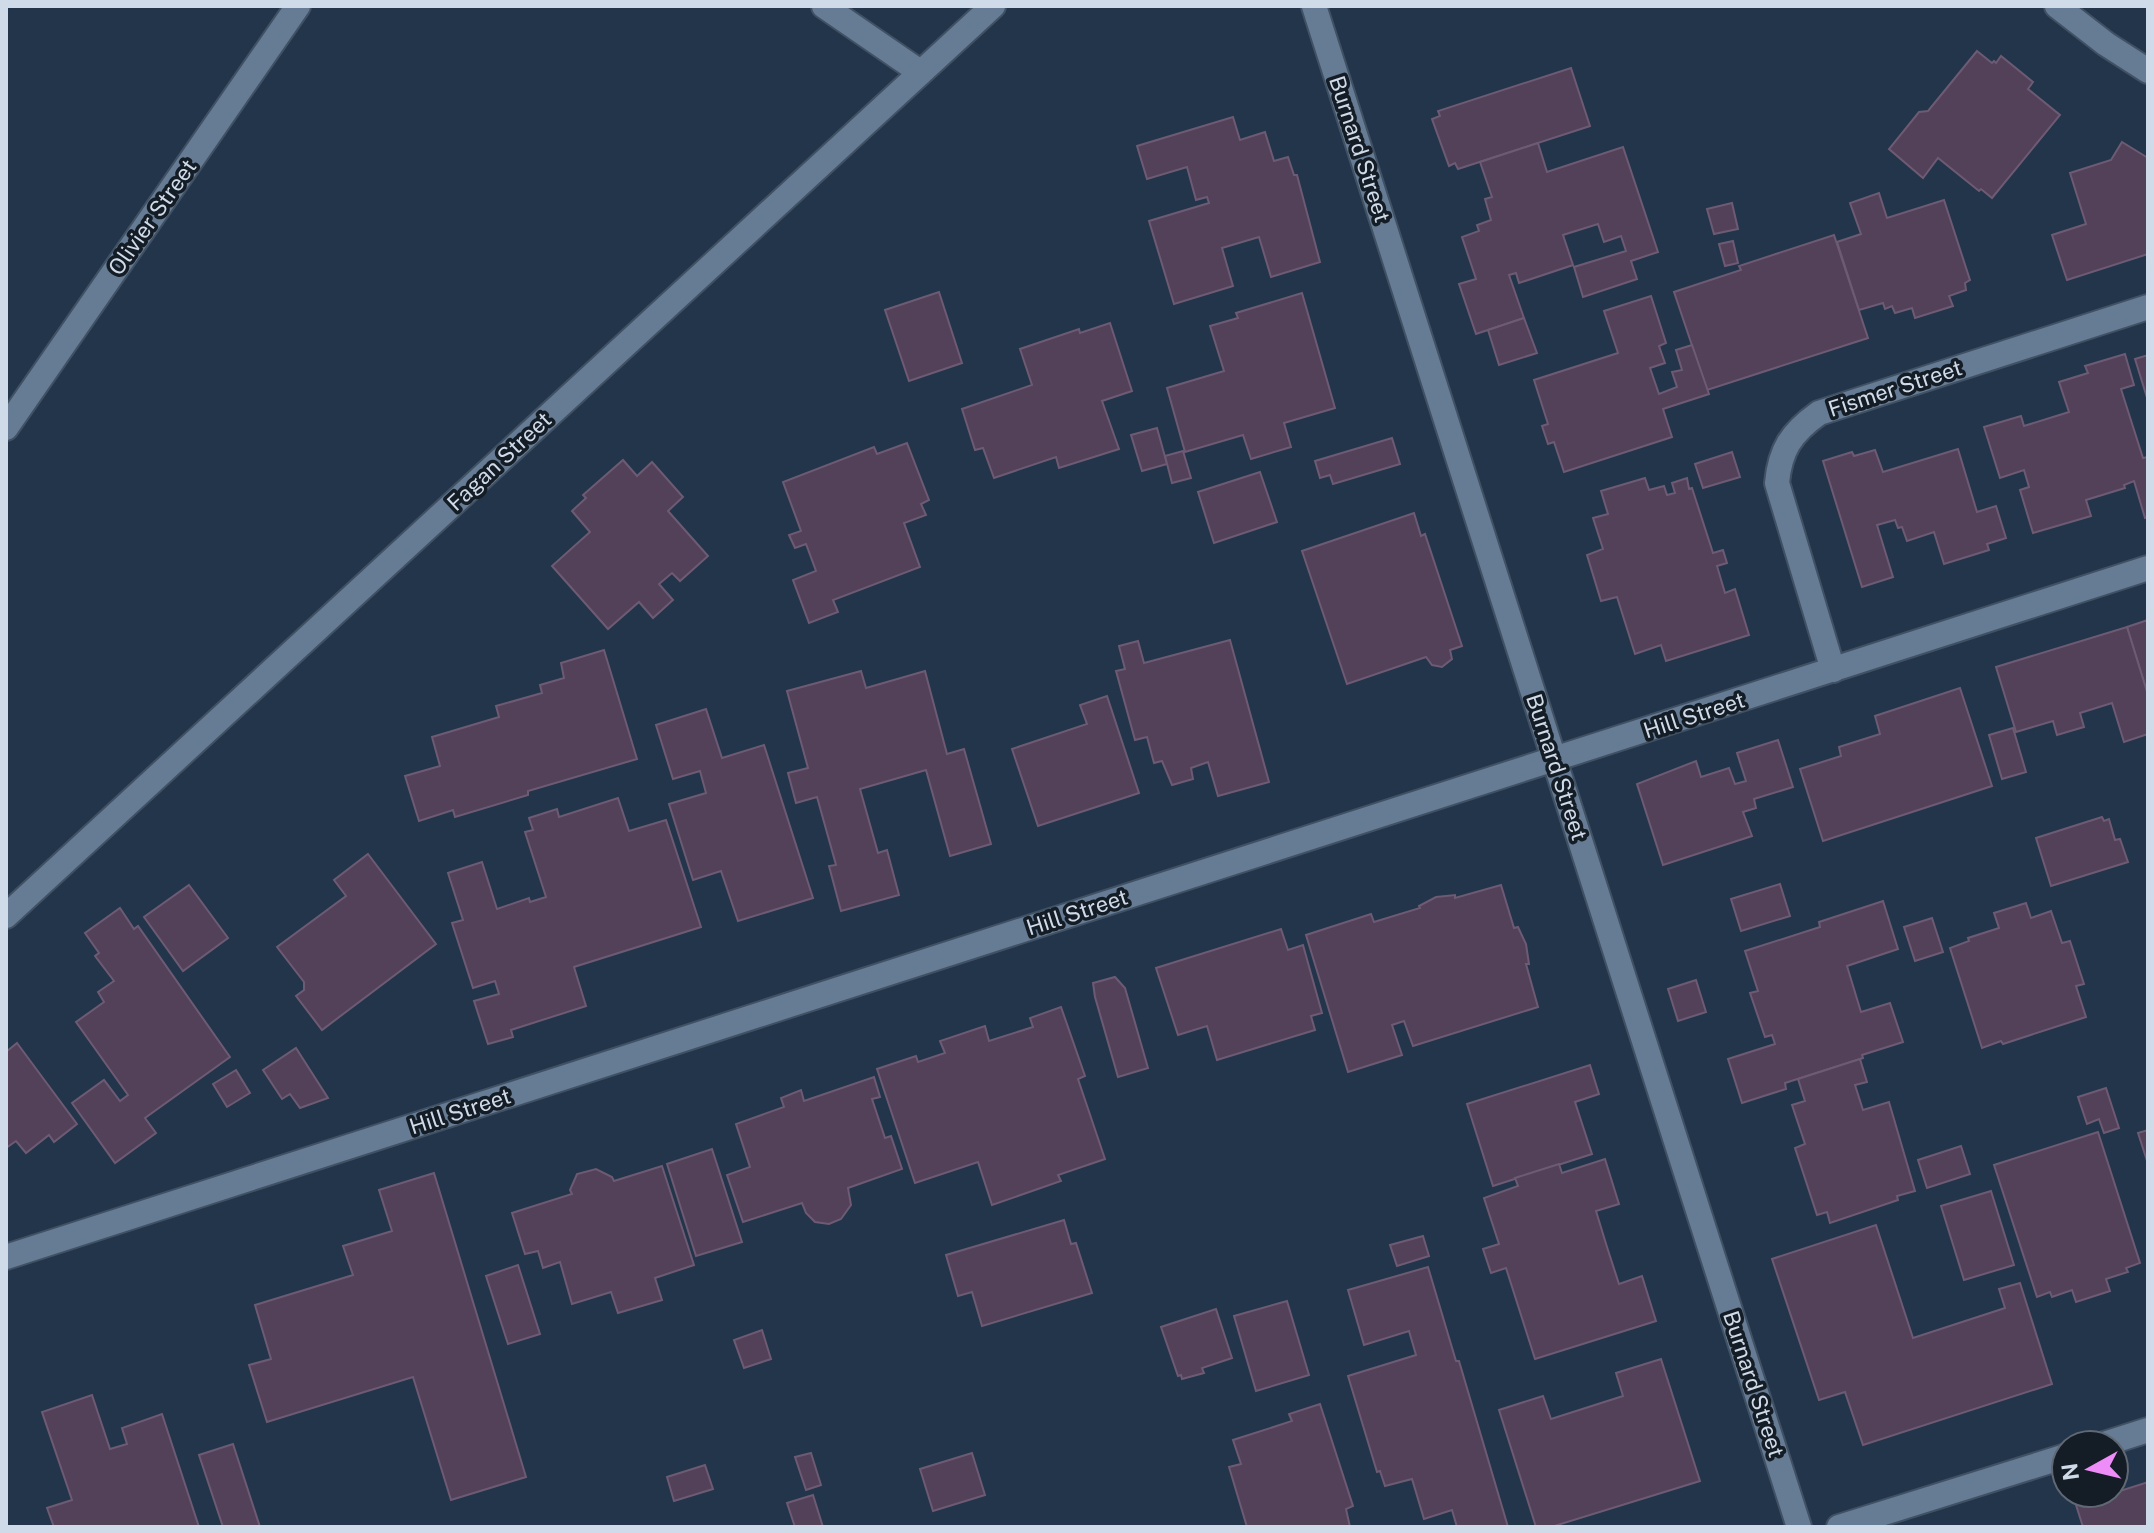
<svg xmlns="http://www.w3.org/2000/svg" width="2154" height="1533" viewBox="0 0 2154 1533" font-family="'Public Sans',sans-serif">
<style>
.building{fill:#534159;stroke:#6d5a73;stroke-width:2}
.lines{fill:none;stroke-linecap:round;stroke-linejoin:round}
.minor-casing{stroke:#415164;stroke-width:28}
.minor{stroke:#667c94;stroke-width:24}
.labels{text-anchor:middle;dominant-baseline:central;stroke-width:7;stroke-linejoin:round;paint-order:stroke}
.street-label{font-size:22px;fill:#d0dbe9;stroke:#141c26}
</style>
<rect width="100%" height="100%" fill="#22354b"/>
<!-- building -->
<g class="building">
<path d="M1977,51L1992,63L1994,61L1996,63L2001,56L2033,82L2028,89L2060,115L1992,198L1981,189L1979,191L1938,158L1923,178L1889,149L1919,112L1928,111Z"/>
<path d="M1571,68L1590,126L1458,169L1455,163L1449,166L1432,119L1440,116L1438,111Z"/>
<path d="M1233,117L1240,140L1265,132L1274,161L1288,157L1294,175H1297L1320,262L1271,277L1259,237L1222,248L1233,286L1174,304L1149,221L1209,203L1207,197L1196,200L1187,167L1147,179L1137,146Z"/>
<path d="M2122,142L2148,158V254L2067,280L2052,235L2086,224L2070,173L2111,160Z"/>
<path d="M1538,143L1547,172L1623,147L1658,252L1631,261L1637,279L1583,297L1574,267L1626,251L1621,236L1604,242L1598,224L1563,235L1573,265L1519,283L1516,273L1509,275L1524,318L1476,334L1459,284L1476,279L1462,237L1479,231L1477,225L1491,220L1485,199L1492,197L1480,162Z"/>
<path d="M1879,193L1887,218L1944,200L1970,280L1965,283L1966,290L1949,296L1953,306L1915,318L1912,308L1895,313L1892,306L1885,309L1883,303L1859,310L1837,242L1861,234L1850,203Z"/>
<path d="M1732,203L1738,229L1714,234L1707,209Z"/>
<path d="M1834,235L1868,338L1707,390L1674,292L1741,270L1739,266Z"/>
<path d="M1733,241L1738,263L1725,266L1719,244Z"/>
<path d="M939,292L962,363L909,381L885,310Z"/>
<path d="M1302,293L1335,408L1284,423L1291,447L1251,459L1243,435L1185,452L1167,388L1224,371L1210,326L1238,318L1236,313Z"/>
<path d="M1651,296L1666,343L1659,346L1665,363L1650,368L1659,394L1677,387L1672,372L1682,370L1676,350L1692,345L1709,394L1663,409L1672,437L1564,472L1554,442L1548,444L1542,426L1548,424L1534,380L1618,353L1604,311Z"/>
<path d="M1524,318L1537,353L1499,365L1488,330Z"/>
<path d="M1110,323L1132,391L1102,401L1119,449L1059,468L1056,457L994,478L983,448L975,450L962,409L1032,385L1020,349L1079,329L1080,333Z"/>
<path d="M2125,354L2134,385L2121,389L2143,458L2148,457V517L2145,518L2134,481L2124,485L2125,488L2086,500L2091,516L2033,533L2020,490L2029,487L2024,470L2000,478L1984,427L2021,416L2024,426L2069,412L2059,382L2088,373L2085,366Z"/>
<path d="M2148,355V401L2135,359Z"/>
<path d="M1157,428L1167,464L1142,471L1131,435Z"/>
<path d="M1392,438L1400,464L1333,484L1330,475L1320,478L1315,461Z"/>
<path d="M907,443L929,500L921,504L926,515L904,523L920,567L833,600L838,612L809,623L793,580L816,571L806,544L795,548L789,535L801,531L783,482L874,447L877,454Z"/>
<path d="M1958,449L1977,512L1996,506L2006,538L1987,544L1989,550L1944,564L1934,532L1907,541L1902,527L1898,528L1895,520L1877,525L1893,577L1862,587L1823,461L1852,452L1854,456L1875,450L1883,472Z"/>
<path d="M1183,451L1191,478L1172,483L1165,456Z"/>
<path d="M1732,452L1740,477L1703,488L1695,464Z"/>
<path d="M623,460L637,476L652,462L683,497L668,511L708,556L680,581L672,573L659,584L673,600L653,618L639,602L608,629L552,566L590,532L572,511L586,498L583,495Z"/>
<path d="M1260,472L1277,522L1214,543L1198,492Z"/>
<path d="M1645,478L1649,490L1664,486L1667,495L1675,493L1672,483L1687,478L1689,489L1692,488L1713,553L1723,550L1727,563L1717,566L1725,593L1735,589L1749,635L1666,661L1661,645L1635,654L1617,597L1601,601L1587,555L1603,549L1593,518L1608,514L1601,491Z"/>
<path d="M1414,513L1421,536L1425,534L1462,646L1450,650L1452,659L1442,667L1432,665L1426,657L1347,684L1302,551Z"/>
<path d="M2148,620V695L2127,627Z"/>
<path d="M2127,627L2148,695V734L2124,742L2112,703L2080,713L2084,727L2057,735L2053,721L2016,732L1996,667Z"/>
<path d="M1230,640L1269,782L1218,796L1208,762L1191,768L1193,779L1172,785L1162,761L1154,763L1147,737L1135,740L1116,671L1125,669L1119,646L1138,641L1144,663Z"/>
<path d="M604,650L637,759L528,791V795L455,817L453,810L419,821L405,776L440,766L432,737L499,717L496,706L542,693L540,685L564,678L561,663Z"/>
<path d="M861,671L866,688L925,671L947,754L964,749L991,844L950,856L926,770L860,789L878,853L887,850L899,895L841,911L829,866L836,865L817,797L796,803L788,773L808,768L787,691Z"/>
<path d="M1960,688L1992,786L1823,841L1800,769L1841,756L1839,747L1880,734L1875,716Z"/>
<path d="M1107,696L1139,793L1038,826L1012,749L1087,724L1080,705Z"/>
<path d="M706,709L722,758L764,745L813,898L738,921L721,871L693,880L669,804L706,793L700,771L673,779L656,725Z"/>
<path d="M2013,728L2026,772L2002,779L1989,735Z"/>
<path d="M1778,740L1793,787L1754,799L1756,808L1743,812L1752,836L1663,865L1637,784L1696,761L1701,777L1729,768L1735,784L1746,781L1737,753Z"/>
<path d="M618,798L629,831L666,820L701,927L574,967L586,1006L511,1030L513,1037L488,1044L474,1001L499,994L495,981L473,988L452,923L463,920L448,873L482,862L497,909L529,898L530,902L546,897L525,832L533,830L529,818L557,809L559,817Z"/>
<path d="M2102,817L2104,821L2109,819L2115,840L2120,839L2128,862L2051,886L2036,838Z"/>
<path d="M368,854L436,944L322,1030L296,996L304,990V982L277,947L346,896L334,880Z"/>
<path d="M1780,884L1790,916L1741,931L1731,899Z"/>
<path d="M189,885L228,938L183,971L144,917Z"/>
<path d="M1501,885L1514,928L1518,927L1526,944L1529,964H1526L1538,1007L1413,1046L1404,1021L1392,1025L1402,1055L1348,1072L1306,935L1371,914L1374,922L1420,908L1419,906L1436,897L1455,895V898Z"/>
<path d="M1883,901L1898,949L1847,966L1861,1012L1890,1003L1903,1042L1862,1055L1863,1058L1860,1059L1785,1083L1786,1089L1742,1103L1728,1059L1775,1044L1772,1035L1765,1037L1750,993L1758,991L1745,951L1820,927L1819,922Z"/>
<path d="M2026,903L2031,918L2051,911L2062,943L2070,941L2084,984L2076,986L2086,1017L2003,1044L2001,1041L1982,1048L1950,948L1969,941L1968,938L1999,928L1994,913Z"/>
<path d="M120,908L134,929L138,926L230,1057L145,1118L156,1133L115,1163L72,1103L104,1080L120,1101L128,1095L76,1022L104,1002L98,992L114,981L95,956L99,953L85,933Z"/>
<path d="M1932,918L1943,952L1915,961L1904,927Z"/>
<path d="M1281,929L1288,950L1303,945L1322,1013L1311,1016L1315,1030L1217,1060L1207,1026L1178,1035L1156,968Z"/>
<path d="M1115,977L1125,988L1148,1068L1118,1077L1095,997L1093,983Z"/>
<path d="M1696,980L1706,1012L1678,1021L1668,989Z"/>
<path d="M1061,1007L1085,1076L1078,1079L1105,1159L1058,1175L1061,1181L992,1205L978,1162L915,1183L877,1069L916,1056L918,1062L945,1053L940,1041L985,1026L989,1041L1033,1027L1030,1018Z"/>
<path d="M17,1043L77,1124L54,1142L49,1135L26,1153L16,1141L6,1148V1052Z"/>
<path d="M296,1048L328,1098L300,1108L290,1094L282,1099L263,1070Z"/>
<path d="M1860,1059L1867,1082L1855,1085L1863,1110L1889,1102L1915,1191L1897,1196L1898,1200L1830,1223L1827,1212L1817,1215L1795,1148L1805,1144L1792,1105L1805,1101L1798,1079Z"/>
<path d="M1590,1065L1599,1094L1575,1102L1592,1154L1493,1186L1467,1104Z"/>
<path d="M236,1070L250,1093L227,1107L213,1084Z"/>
<path d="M874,1077L880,1097L872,1099L885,1138L891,1136L902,1169L848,1188L851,1205L841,1219L829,1224L815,1222L806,1213L802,1203L743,1222L727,1175L750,1167L736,1124L784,1107L781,1098L801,1090L804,1101Z"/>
<path d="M2106,1088L2119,1128L2104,1133L2099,1119L2087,1124L2078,1097Z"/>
<path d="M2148,1130V1164L2138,1133Z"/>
<path d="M2098,1132L2140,1263L2126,1268L2128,1272L2106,1279L2110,1291L2076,1302L2072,1290L2052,1297L2050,1292L2037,1297L1994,1165Z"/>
<path d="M1961,1146L1970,1174L1927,1188L1918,1160Z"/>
<path d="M712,1149L742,1242L696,1256L667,1164Z"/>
<path d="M1605,1159L1619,1204L1596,1211L1607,1247L1619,1284L1642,1276L1656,1321L1535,1359L1506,1268L1491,1273L1483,1249L1499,1244L1484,1198L1518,1186L1515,1178L1559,1164L1562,1173Z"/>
<path d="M662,1166L694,1265L655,1278L662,1300L618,1313L611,1292L572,1304L560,1262L543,1268L538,1251L525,1254L512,1213L572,1194L570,1190L577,1174L596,1169L612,1177L614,1181Z"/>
<path d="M434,1173L526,1477L451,1500L413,1377L267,1422L249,1365L271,1359L255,1305L353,1275L343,1246L392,1231L379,1190Z"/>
<path d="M1991,1191L2014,1265L1964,1280L1941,1206Z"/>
<path d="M1064,1220L1071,1244L1076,1243L1092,1293L982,1326L972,1292L958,1296L946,1255Z"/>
<path d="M1876,1225L1913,1338L2005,1308L1999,1289L2020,1283L2052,1384L1863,1445L1845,1392L1819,1400L1772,1259Z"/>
<path d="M1423,1236L1429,1256L1397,1266L1390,1245Z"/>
<path d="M518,1265L540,1334L508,1344L486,1276Z"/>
<path d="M1428,1267L1456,1361H1459L1508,1527H1457L1452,1510L1424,1519L1412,1479L1385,1486L1380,1471L1377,1472L1348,1376L1416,1355L1409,1331L1364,1345L1348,1290Z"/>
<path d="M1287,1301L1309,1375L1256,1391L1234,1316Z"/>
<path d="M1216,1309L1232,1358L1202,1368L1204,1373L1182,1379L1181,1375L1178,1376L1161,1327Z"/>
<path d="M762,1330L771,1359L744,1368L734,1340Z"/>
<path d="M1661,1359L1700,1481L1551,1527H1536L1499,1410L1543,1396L1551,1419L1623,1396L1616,1373Z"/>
<path d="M92,1395L110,1449L127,1444L122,1428L162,1414L199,1527H54L47,1508L72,1500L42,1412Z"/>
<path d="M1320,1404L1353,1506L1346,1509L1350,1527H1247L1229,1467L1241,1464L1233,1440L1292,1421L1289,1414Z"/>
<path d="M233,1444L260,1527H223L199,1455Z"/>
<path d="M811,1453L821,1485L806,1490L795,1457Z"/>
<path d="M972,1453L985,1495L933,1511L920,1469Z"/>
<path d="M705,1465L713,1489L674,1501L667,1477Z"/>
<path d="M2148,1482V1527H2083L2076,1505Z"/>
<path d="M813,1495L823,1527H795L787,1503Z"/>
</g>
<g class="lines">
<!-- minor casing -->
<g class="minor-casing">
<g id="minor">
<path d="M824,6L920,72"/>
<path d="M1314,6L1799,1527"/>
<path d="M2057,6L2106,44L2148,71"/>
<path d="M6,428L298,6"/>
<path d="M1833,670L1777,483C1780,450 1791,433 1819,413L2148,307"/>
<path d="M6,916L993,6"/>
<path d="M6,1257L2148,568"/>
<path d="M2101,1445L2148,1430"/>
<path d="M1839,1527L2066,1456"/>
</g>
</g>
<!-- minor -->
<use href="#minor" class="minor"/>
</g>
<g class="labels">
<!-- street labels -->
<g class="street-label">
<text transform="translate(1360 149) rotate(72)">Burnard Street</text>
<text transform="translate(152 217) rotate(-55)">Olivier Street</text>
<text transform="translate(1895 388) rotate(-18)">Fismer Street</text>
<text transform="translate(499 461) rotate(-43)">Fagan Street</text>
<text transform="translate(1694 715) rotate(-18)">Hill Street</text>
<text transform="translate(1557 767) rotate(72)">Burnard Street</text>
<text transform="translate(1077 912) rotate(-18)">Hill Street</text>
<text transform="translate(460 1111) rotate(-18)">Hill Street</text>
<text transform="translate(1754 1384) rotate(72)">Burnard Street</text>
</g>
</g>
<!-- border -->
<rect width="2154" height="1533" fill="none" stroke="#d0dbe9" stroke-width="16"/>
<!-- north arrow -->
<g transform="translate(2090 1469) rotate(262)"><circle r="38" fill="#141c26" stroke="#5f6874" stroke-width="2"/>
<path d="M0-6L14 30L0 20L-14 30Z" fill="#ee8cf8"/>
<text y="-12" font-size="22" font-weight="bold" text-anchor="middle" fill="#d0dbe9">N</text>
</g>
</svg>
